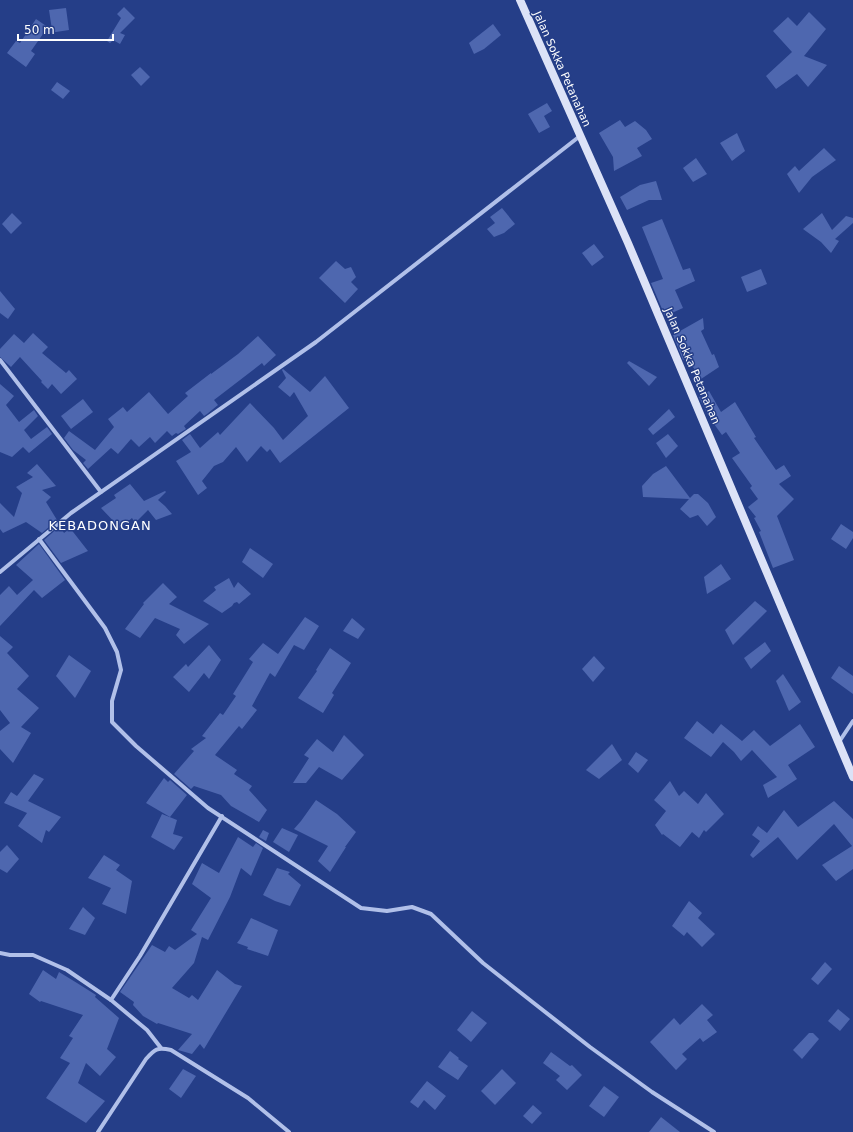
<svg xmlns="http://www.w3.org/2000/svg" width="853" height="1132" viewBox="0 0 853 1132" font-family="'DejaVu Sans',sans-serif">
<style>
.building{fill:#4e67af}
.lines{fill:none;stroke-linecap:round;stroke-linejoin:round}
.minor{stroke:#b1c0e9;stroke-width:4}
.secondary{stroke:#dce2f7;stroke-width:8}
.labels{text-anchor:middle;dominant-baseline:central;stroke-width:3;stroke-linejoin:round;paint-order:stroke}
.street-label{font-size:11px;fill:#fff;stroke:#253e88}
.quarter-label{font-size:13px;letter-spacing:1px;fill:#fff;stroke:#253e88}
</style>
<rect width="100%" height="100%" fill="#253e88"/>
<!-- building -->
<g class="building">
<path d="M124,7L135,18L120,33L125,35L120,44L113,40L110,43L107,41L121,18L117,14Z"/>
<path d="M66,8L69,30L43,34L31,51L35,54L26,67L7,53L16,41L20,43L36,19L52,30L49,10Z"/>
<path d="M809,12L826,29L804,56L827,65L808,87L797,74L776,89L766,76L792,52L773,31L788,17L797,26Z"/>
<path d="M493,24L501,35L484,49L474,54L469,43Z"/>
<path d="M140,67L150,77L141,86L131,75Z"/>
<path d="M57,82L70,91L63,99L51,90Z"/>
<path d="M547,103L552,111L544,116L550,127L539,133L528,114Z"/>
<path d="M620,120L625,127L635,121L646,130L652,139L637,148L642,156L614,171L613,157L599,133Z"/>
<path d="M737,133L745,151L732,161L720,143Z"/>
<path d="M824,148L836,160L812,177L799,193L787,174L795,166L799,171Z"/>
<path d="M696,158L707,174L693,182L683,168Z"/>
<path d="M656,181L662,200H649L627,210L620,197L640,185Z"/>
<path d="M502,208L515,224L504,233L494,237L487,229L495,223L490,217Z"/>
<path d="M12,213L22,223L11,234L2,224Z"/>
<path d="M822,213L832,230L846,216L853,218V223L835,239L839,241L831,253L821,242L803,229Z"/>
<path d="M662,219L683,270L690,268L695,281L675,290L683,308L665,316L651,283L663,279L642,227Z"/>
<path d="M594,244L604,257L592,266L582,253Z"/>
<path d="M336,261L345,269L351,267L356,277L351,282L358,289L345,303L319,278Z"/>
<path d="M761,269L767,284L747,292L741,277Z"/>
<path d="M0,291L15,309L8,319L0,313Z"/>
<path d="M703,318L704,329L701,331L712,355L714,354L719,367L701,379L687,358L683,360L673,335Z"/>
<path d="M33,333L48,347L42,353L66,373L69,370L77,379L61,394L52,384L48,389L41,382L42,381L20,357L11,367L0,357V349L14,334L24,343Z"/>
<path d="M258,336L276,355L264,366L262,363L214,400L218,405L207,414L204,416L200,411L184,426L186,429L178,434L176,433L172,436L167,431L155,443L150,437L139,447L131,439L118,454L111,448L88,469L83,463L86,460L73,450L64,438L69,431L95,450L114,427L108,419L123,407L127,412L149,392L168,414L188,396L185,393L211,373V374L238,354Z"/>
<path d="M629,361L657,377L649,386L627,363Z"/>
<path d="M283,369L310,392L325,376L349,408L280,463L270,449L267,452L261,446L247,462L236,447L223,462L214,466L202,481L207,488L198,495L176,461L191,452L182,440L190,434L200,448L218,432L220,435L250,403L274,428L283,440L308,416L294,392L290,397L278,387L286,378L282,370Z"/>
<path d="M0,384L14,396L6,405L19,422L34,410L38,416L24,430L31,439L47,427L52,434L29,453L23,447L12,457L0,452Z"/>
<path d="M709,391L721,412L735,402L756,437L754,438L776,470L784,465L791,476L779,484L794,499L777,516L794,560L773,568L759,532L761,531L754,518L756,517L748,507L758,499L750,488L752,486L732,458L740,453L726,432L722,435L709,417L699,397Z"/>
<path d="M83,399L93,412L71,429L61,416Z"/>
<path d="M669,409L675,417L653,435L648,429Z"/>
<path d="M668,434L678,446L666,458L656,443Z"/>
<path d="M37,464L56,486L42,490L51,497L46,502L57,520L42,533L26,522L3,533L0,529V503L14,517L22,493L16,487L33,477L27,473Z"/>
<path d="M666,466L690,498L694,494H698L708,503L716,517L707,526L698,515L690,518L680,509L689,499L643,497L642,486L653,474Z"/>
<path d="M130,484L144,501L165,491L166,492L158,500L165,506L172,514L156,520L148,510L135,523L132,518L120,528L101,508L116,498L114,495Z"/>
<path d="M841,524L853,532V538L846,549L831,539Z"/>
<path d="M60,526L64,533L70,528L88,551L61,563L44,540Z"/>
<path d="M39,544L65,580L42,598L34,590L0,626V595L9,586L17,595L33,580L16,565Z"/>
<path d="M250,548L273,564L263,578L242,562Z"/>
<path d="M721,564L731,579L707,594L704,577Z"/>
<path d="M229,578L234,588L238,582L251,594L239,604L237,602L234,603L232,606L222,613L203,601L216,590L214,587Z"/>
<path d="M163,583L177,597L169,604L209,624L184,644L176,635L180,629L155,618L140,638L125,629L144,604L143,603Z"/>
<path d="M755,601L767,611L733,645L725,630Z"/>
<path d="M305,617L319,626L304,650L294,645L275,677L270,673L252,706L257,710L242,729L239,726L215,755L237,770L234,774L252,786L249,790L267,810L259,822L231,806L221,795L194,786L191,789L174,774L194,751L191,749L206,738L202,736L220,713L223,715L236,696L233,694L253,662L249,659L263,643L278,654Z"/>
<path d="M352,618L365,629L358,639L343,631Z"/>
<path d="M0,636L13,647L7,653L29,676L17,689L39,708L21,727L31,733L13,763L0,749V731L10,723L0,710Z"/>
<path d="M765,642L771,651L751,669L744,658Z"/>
<path d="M209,645L221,660L209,679L204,673L189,692L173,677L186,664L188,667Z"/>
<path d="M330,648L351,663L332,693L334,695L323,713L298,698L317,671L316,670Z"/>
<path d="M69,655L91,671L75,698L56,676Z"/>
<path d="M594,656L605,668L593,682L582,669Z"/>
<path d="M839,666L853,676V694L831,678Z"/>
<path d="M783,674L801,702L789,711L776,681Z"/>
<path d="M697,721L713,734L721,724L742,741L754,730L770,746L800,724L815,747L788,765L797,779L768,798L763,785L777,777L752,750L741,761L734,752L723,742L711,757L684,738Z"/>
<path d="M344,735L364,755L342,780L319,767L306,783H293L309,758L304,755L317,739L333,752Z"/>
<path d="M612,744L622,760L599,779L586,770Z"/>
<path d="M636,752L648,760L638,773L628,764Z"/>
<path d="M34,774L44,779L28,801L61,817L49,832L46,830L42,843L18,826L27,813L4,803L11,792L17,796Z"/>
<path d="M164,778L168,782L170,780L187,795L170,817L146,803Z"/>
<path d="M670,781L679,796L684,791L698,804L706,793L724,814L706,832L704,830L699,838L692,832L680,847L663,834L662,835L655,825L666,811L654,800Z"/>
<path d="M316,800L337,814L356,832L345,847H346L330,872L318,861L328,846L294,829L301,821Z"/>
<path d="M834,801L853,819V869L836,881L822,865L852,846L834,824L797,860L778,837L753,858L750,855L760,841L752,835L758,826L767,833L784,810L798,827Z"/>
<path d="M162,814L177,820L173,834L183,837L174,850L151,837Z"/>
<path d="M282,828L298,835L289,852L273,842Z"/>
<path d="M263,830L269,833L266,841L259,837Z"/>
<path d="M238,837L253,847L256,843L263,848L251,876L241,868L230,897L208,940L202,937L194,963L172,988L189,998L192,995L198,1000L217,970L235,984L242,986L204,1049L200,1044L192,1054L178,1050L192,1034L158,1023L157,1024L143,1016L133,1005L134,1002L120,992L152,945L165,952L169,946L175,950L197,934L191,930L211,898L192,884L202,863L219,873Z"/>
<path d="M7,845L19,859L7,873L0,869V852Z"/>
<path d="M104,855L120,865L116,870L132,881L126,914L102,904L111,888L88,878Z"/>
<path d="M277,868L290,872L288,874L301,885L290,906L275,901L263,895Z"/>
<path d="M689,901L702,913L698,918L715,934L702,947L687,932L684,936L672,926Z"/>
<path d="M83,907L95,918L85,935L69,929Z"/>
<path d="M251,918L278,930L268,956L247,949L248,947L237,943L240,939Z"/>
<path d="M825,962L832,969L818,985L811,979Z"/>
<path d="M43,970L56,979L59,972L77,983L96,995L95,997L119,1018L107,1049L116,1057L100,1076L86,1063L78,1083L105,1101L86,1123L46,1098L70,1063L60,1058L73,1038L69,1036L83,1015L41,1001L40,1002L29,994Z"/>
<path d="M702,1004L713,1015L707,1020L717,1032L703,1042L700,1038L682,1054L687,1059L676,1070L650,1042L674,1018L680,1025Z"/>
<path d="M838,1009L850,1019L840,1031L828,1021Z"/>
<path d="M472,1011L487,1023L471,1042L457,1030Z"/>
<path d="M809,1033H813L819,1039L802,1059L793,1050Z"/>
<path d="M450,1051L459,1058L458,1059L468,1066L458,1080L438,1067Z"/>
<path d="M551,1052L570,1066L572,1065L582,1075L567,1090L556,1080L560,1076L543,1063Z"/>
<path d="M183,1069L196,1076L181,1098L169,1089Z"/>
<path d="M502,1069L516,1083L495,1105L481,1091Z"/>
<path d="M427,1081L446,1096L435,1110L424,1100L418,1108L410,1102Z"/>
<path d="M604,1086L619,1097L604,1117L589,1106Z"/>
<path d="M533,1105L542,1113L532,1124L523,1116Z"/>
<path d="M661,1117L680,1132H649Z"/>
</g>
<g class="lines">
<!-- minor -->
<g class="minor">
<path d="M0,360L101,492"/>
<path d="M39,539L105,628L117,652L121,670L112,701V722L136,746L208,808L361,908L387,911L412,907L431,914L483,963L535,1004L590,1047L652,1092L714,1132"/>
<path d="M0,572L71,513L316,342L580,136"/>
<path d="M839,742L853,721"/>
<path d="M0,953L10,955H33L67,970L111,1000L147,1030L161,1048"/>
<path d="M111,1000L140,956L222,816"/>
<path d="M98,1132L146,1059C155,1049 157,1047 171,1050L248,1098L289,1132"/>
</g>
<!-- secondary -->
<path class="secondary" d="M520,0L628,243L853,777"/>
</g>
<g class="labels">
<!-- street labels -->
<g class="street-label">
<text transform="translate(562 69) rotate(66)">Jalan Sokka Petanahan</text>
<text transform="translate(692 366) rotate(67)">Jalan Sokka Petanahan</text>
</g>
<!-- quarter labels -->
<g class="quarter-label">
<text x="100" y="525">KEBADONGAN</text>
</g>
</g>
<!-- scale -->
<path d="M18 34v6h95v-6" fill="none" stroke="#ffffff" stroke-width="2"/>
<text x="24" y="34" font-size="12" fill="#ffffff" stroke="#253e88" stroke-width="3" paint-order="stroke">50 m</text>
</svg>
